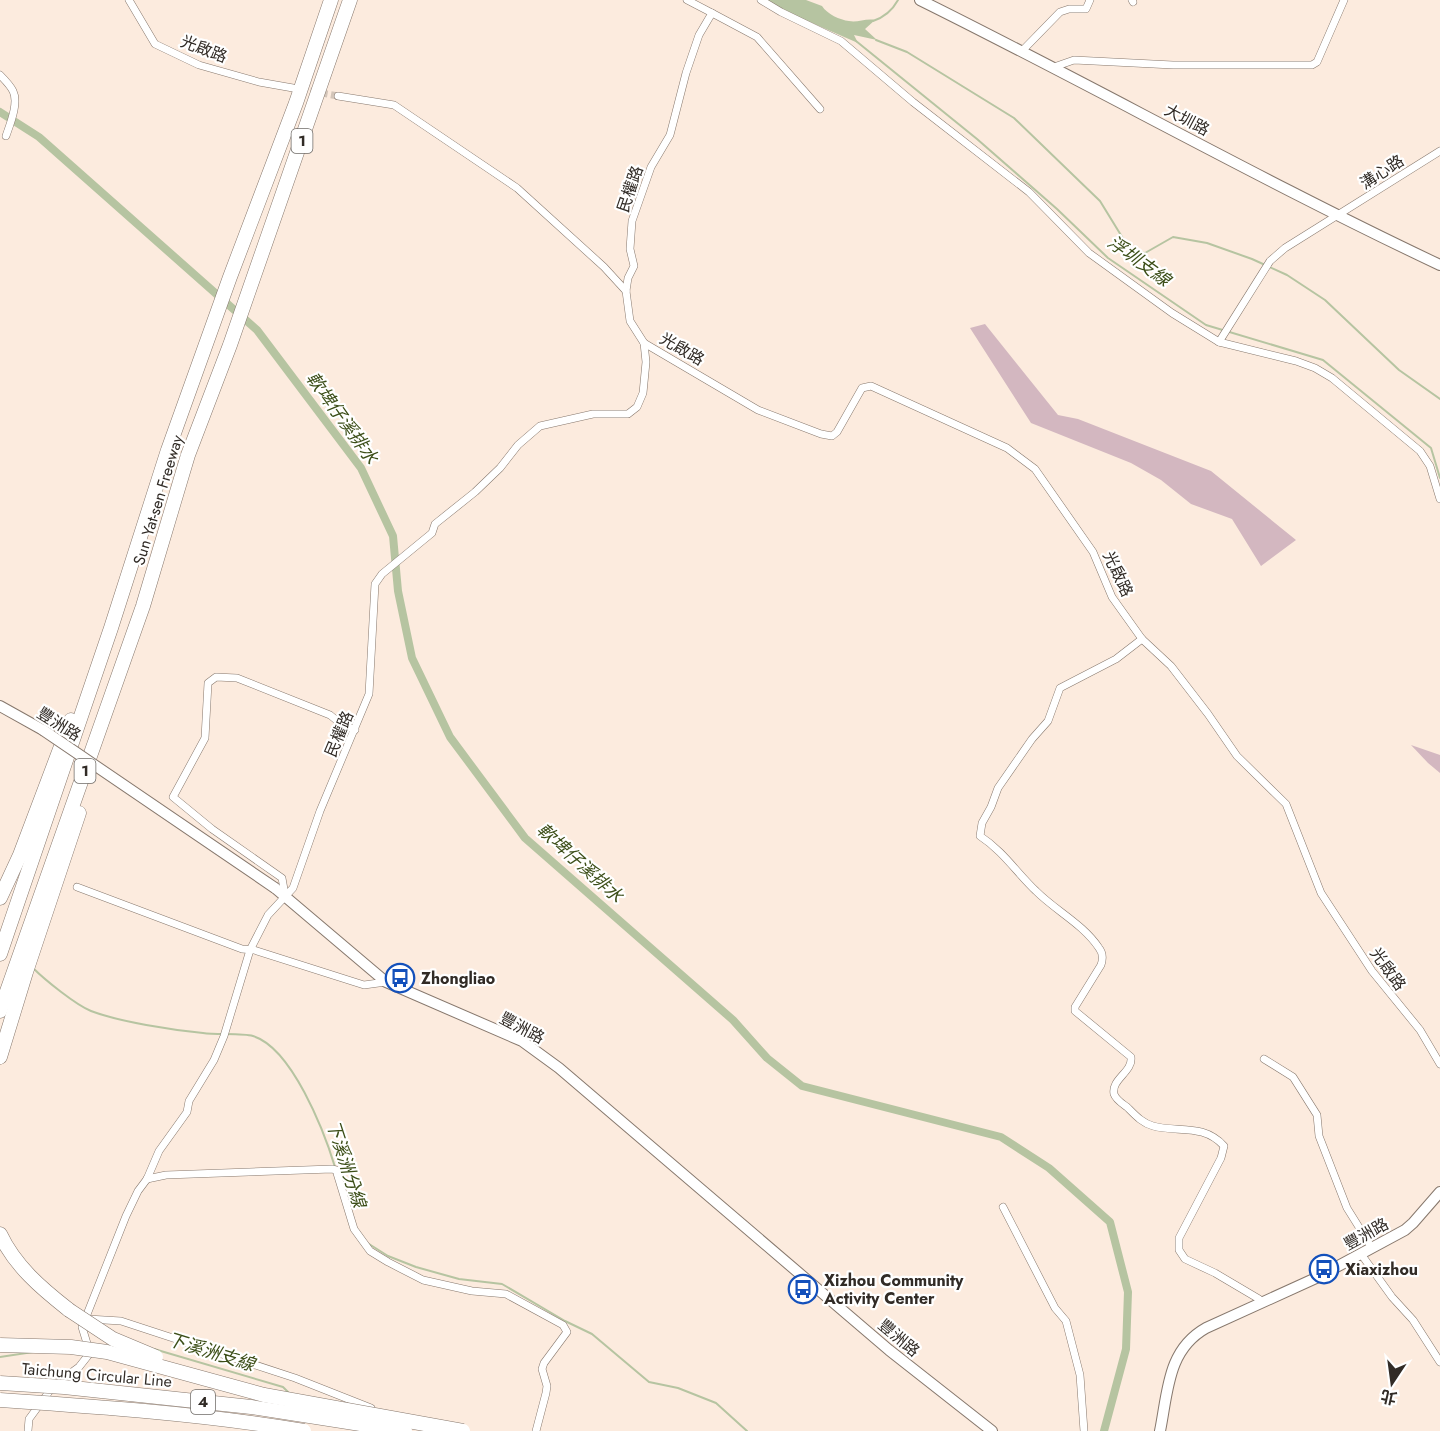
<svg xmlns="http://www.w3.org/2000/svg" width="1440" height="1431" viewBox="0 0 1440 1431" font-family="Jost,'Noto Sans TC',sans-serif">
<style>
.green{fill:#d3b7c0}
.water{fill:#b6c4a1}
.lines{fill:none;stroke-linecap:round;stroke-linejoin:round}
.stream{stroke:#b6c4a1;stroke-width:2}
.canal{stroke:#b6c4a1;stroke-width:8}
.street-tunnel{stroke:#d3c5b9;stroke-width:7;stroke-dasharray:7 3.5;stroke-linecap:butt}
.street-casing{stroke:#87786d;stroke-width:8}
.secondary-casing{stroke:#87786d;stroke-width:12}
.highway-casing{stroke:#87786d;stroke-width:15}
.street{stroke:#fff;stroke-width:7}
.secondary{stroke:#fff;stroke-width:10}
.highway{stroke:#fff;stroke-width:14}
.secondary-bridge-casing{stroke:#87786d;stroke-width:12;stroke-linecap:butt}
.highway-bridge-casing{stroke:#87786d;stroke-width:15;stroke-linecap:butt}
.secondary-bridge{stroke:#fff;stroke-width:10}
.highway-bridge{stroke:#fff;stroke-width:14}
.labels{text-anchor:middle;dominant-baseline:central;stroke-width:4.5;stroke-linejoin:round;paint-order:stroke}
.shield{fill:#fff;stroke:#6f6b67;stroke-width:1.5}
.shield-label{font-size:15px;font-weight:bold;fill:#312b26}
.street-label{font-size:16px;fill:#312b26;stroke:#fff}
.poi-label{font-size:16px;font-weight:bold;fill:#312b26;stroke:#fff;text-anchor:start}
.water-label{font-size:18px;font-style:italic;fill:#3c4e18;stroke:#fff}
</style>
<rect width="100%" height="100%" fill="#fcebde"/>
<!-- green -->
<g class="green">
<path d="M985,324L1058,415L1078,419L1211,471L1296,540L1261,566L1232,519L1191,504L1161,480L1131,463L1031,423L970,328Z"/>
<path d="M1411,745L1440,755V773L1428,763Z"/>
</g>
<!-- water -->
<path class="water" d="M764,0H806L822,6C827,14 840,20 849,21C857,23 866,18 875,20L865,29L877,40L854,35L858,43L796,16Z"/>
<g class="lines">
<!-- stream -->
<g class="stream">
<path d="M873,21C885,17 892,11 898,0"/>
<path d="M876,40L907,52L1014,118L1100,201L1127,245L1135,252L1145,253L1173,237L1207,243L1252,259L1287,275L1325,300L1399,370L1440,399"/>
<path d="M856,41L977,139L1057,209L1108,258L1206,325L1323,360L1431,448L1440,478"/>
<path d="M33,968C45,980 76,1005 91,1011C120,1022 172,1030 203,1033C216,1035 242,1033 253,1036C292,1048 324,1131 335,1167"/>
<path d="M369,1244L388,1256L416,1267L459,1279L502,1284L565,1321L592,1334L649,1382L678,1388L716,1403L747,1431"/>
<path d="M154,1349L283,1387L290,1394"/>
<path d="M0,1357L33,1352"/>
</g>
<!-- canal -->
<path class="canal" d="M0,112L39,137L257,330L361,468L393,536L398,591L412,658L450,737L525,838L733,1020L767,1058L802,1086L1001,1137L1049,1168L1110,1222L1128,1292L1126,1349L1104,1431"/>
<!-- street-tunnel -->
<path class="street-tunnel" d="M300,89L338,96"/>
<!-- street casing -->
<g class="street-casing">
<g id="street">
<path d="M129,0L155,44L199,65L259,82L293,88"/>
<path d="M761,0L781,12L841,41L913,102L1029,192L1089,253L1172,313L1219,342L1296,361L1315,368L1332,378L1420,451L1430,466L1440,499"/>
<path d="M1132,0L1133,2"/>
<path d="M712,13L757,37L820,109"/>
<path d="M1022,51L1060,12L1069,9H1086L1090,0"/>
<path d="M1054,67L1074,60L1173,65H1312L1317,62L1344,0"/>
<path d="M0,75C4,79 10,85 13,91C19,103 10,124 6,136"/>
<path d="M338,96L394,105L517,188L604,267L626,291"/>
<path d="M1219,342L1270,261L1285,248L1440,151"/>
<path d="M644,343L758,410L821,434L832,436L837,432L862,388L871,386L1007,448L1035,469L1093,552L1112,597L1142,639L1171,666L1208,714L1237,756L1286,804L1321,893L1372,971L1420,1030L1440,1064"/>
<path d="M1142,639L1116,659L1060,688L1048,721L1032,739L998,788L991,807L982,823L980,836C1003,851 1017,873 1036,891C1056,911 1083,924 1099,948C1103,953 1103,959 1101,965L1075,1007V1011L1131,1057C1133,1072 1111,1079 1114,1094C1116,1100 1123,1104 1127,1107C1135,1115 1142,1123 1153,1126C1178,1133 1203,1123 1224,1146L1221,1158L1179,1238V1250L1185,1259L1215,1273L1259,1299L1261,1303"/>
<path d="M77,887L242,949L254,950L364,985L386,982"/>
<path d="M285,895L282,878L212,829L173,797L205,738L208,683L216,677L237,678L330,715L340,723L355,730"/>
<path d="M1264,1059L1293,1077L1317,1115L1319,1136L1347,1208L1372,1248"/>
<path d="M147,1179L166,1175L332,1169L336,1170L354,1229L370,1251L388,1262L423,1280L472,1291L506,1294L563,1325L567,1332L544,1363L542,1369L547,1386L546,1393L536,1431"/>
<path d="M1003,1207L1055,1308L1066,1321L1080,1375L1084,1431"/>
<path d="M1361,1254L1392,1297L1413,1320L1440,1362"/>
<path d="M88,1319L121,1321L295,1378L371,1408"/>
<path d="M28,1431L29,1419L54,1385L79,1367L90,1353L82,1327L126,1216L138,1191L147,1179L159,1151L187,1112L189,1101L214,1060L224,1036L250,950L268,915L293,888L320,811L369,694L375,584L382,574L432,533L435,524L475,492L500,468L518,445L540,426L593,414H628L637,407L643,393L646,362L644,343L630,321L626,291L628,278L634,266L630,249L632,221L651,167L670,135L686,73L699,35L712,13L687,0"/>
</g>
</g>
<!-- secondary casing -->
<g class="secondary-casing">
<g id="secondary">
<path d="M920,0C1094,86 1264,182 1440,265"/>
<path d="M0,706L43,730"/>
<path d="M275,888L386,982L522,1041L559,1068L889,1350L992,1431"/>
<path d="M1160,1431C1168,1392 1167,1350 1206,1328L1316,1278L1405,1230L1413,1223L1440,1192"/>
</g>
</g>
<!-- highway casing -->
<g class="highway-casing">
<g id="highway">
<path d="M0,898L20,855L71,720"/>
<path d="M0,954L111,628L168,450L230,277L296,103L331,0"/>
<path d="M0,1011L143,606L188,455L230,345L350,0"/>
<path d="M0,1057L26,972L79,813"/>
<path d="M0,1234C15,1266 41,1288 69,1310"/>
</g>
</g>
<!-- street -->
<use href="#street" class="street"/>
<!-- secondary -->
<use href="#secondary" class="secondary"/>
<!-- highway -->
<use href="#highway" class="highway"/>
<!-- secondary-bridge casing -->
<g class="secondary-bridge-casing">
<path id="secondary-bridge" d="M43,730L275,888"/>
</g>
<!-- highway-bridge casing -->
<g class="highway-bridge-casing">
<g id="highway-bridge">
<path d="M69,1310L113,1339L156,1357"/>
<path d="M0,1345L71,1347L107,1352L264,1395L463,1431"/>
<path d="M0,1383L64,1387L251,1407L405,1431"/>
<path d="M0,1400C102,1407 204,1414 304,1431"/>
</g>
</g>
<!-- secondary-bridge -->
<use href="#secondary-bridge" class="secondary-bridge"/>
<!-- highway-bridge -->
<use href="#highway-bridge" class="highway-bridge"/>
</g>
<!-- icons -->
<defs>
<g id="bus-ring" transform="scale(1.5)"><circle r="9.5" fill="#fff" stroke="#1350bb" stroke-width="1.5"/><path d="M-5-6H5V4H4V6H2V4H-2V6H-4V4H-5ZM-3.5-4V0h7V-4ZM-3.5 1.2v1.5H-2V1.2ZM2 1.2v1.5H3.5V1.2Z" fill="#1350bb"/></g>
</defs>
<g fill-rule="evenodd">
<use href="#bus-ring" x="400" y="978"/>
<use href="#bus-ring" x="1324" y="1269"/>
<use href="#bus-ring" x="803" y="1289"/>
</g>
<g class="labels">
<!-- shield labels -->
<g class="shield">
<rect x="291.5" y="129" width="21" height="24" rx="4.5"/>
<rect x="74.5" y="759" width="21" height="24" rx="4.5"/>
<rect x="191" y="1390" width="24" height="24" rx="4.5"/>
</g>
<g class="shield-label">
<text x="302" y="141">1</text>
<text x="85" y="771">1</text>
<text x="203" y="1402">4</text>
</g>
<!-- street labels -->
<g class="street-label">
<text transform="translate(204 49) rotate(21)">光啟路</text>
<text transform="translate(1187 120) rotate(28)">大圳路</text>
<text transform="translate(1382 172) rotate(-33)">溝心路</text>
<text transform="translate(630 189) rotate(-71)">民權路</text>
<text transform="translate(682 349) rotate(30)">光啟路</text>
<text transform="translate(158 500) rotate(-73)">Sun Yat-sen Freeway</text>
<text transform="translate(1118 574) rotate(65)">光啟路</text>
<text transform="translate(59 724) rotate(32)">豐洲路</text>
<text transform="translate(339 734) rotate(-67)">民權路</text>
<text transform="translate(1388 969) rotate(54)">光啟路</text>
<text transform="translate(522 1028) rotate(28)">豐洲路</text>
<text transform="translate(1366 1234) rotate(-29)">豐洲路</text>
<text transform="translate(899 1338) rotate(40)">豐洲路</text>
<text transform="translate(97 1375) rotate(5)">Taichung Circular Line</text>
</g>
<!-- poi labels -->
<g class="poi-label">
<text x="421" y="978">Zhongliao</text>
<text x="1345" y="1269">Xiaxizhou</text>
<text x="824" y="1280">Xizhou Community<tspan x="824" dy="18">Activity Center</tspan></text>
</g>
<!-- water labels -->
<g class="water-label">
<text transform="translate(1139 261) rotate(36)">浮圳支線</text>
<text transform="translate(342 418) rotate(54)">軟埤仔溪排水</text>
<text transform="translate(580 863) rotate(42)">軟埤仔溪排水</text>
<text transform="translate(346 1164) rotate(72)">下溪洲分線</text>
<text transform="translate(211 1352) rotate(17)">下溪洲支線</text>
</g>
</g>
<!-- north arrow -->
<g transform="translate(1392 1383) rotate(193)" stroke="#ffffff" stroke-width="4.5" paint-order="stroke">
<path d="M0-4.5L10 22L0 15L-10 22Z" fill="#312b26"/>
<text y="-9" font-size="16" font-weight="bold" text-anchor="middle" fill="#312b26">北</text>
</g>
</svg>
